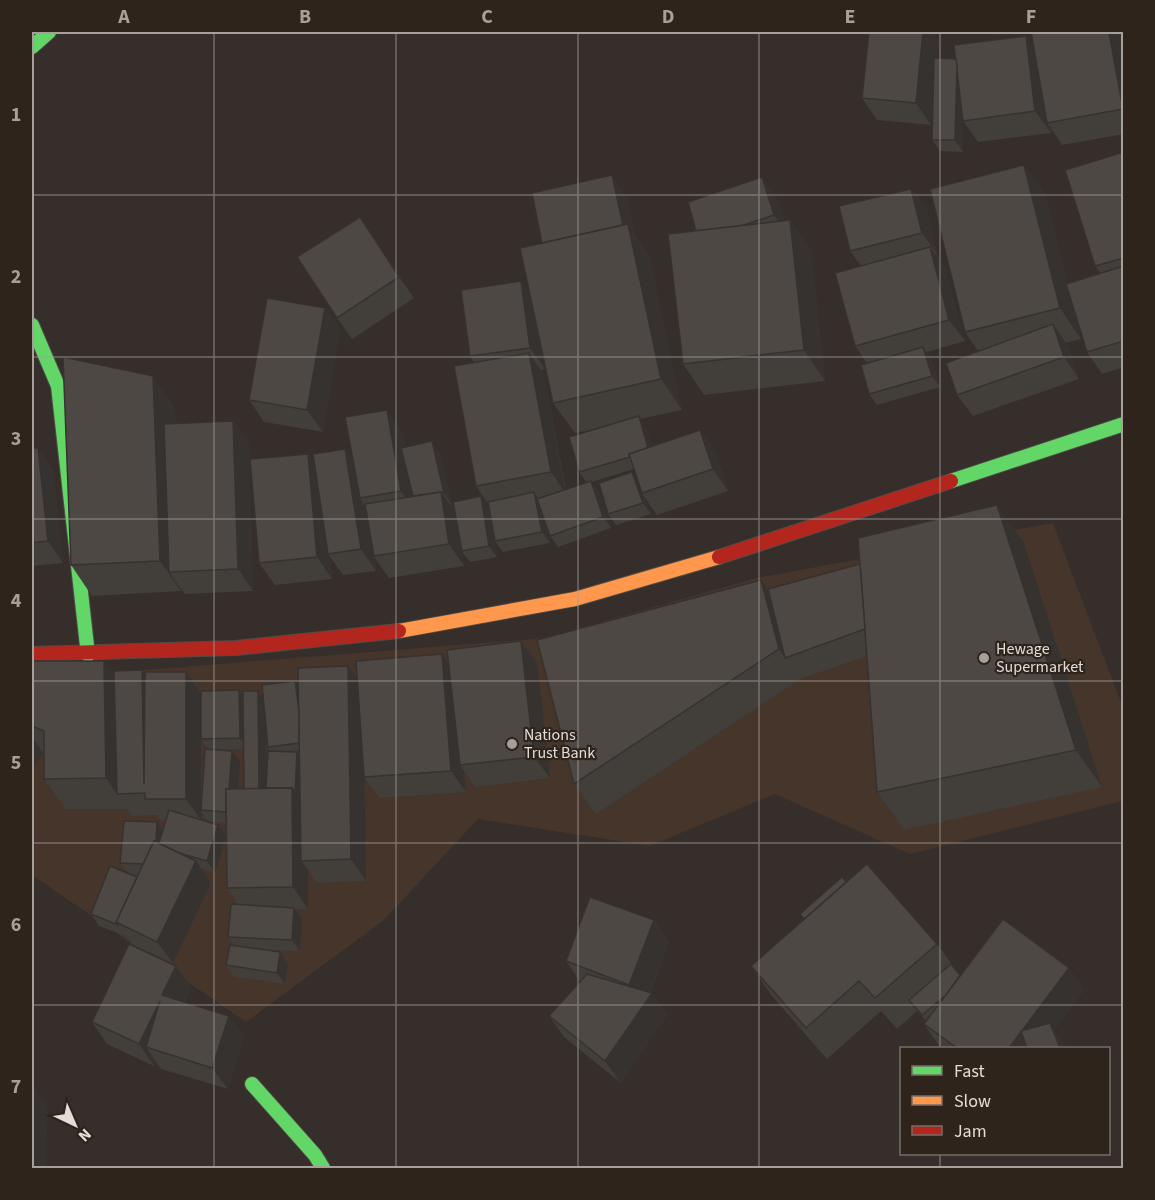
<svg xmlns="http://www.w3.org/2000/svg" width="1155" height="1200" viewBox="0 0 1155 1200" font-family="'Source Sans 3',sans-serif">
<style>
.built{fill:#45352b}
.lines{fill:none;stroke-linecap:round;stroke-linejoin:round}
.fast-casing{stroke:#504b47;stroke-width:16}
.slow-casing{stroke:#504b47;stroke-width:16}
.jam-casing{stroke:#504b47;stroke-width:16}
.fast{stroke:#63d668;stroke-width:14}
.slow{stroke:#ff974d;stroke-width:14}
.jam{stroke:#b3261e;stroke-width:14}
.wall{fill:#423e3a;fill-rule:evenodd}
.shaded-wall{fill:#363230}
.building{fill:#4d4844;stroke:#363230;stroke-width:1.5}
.grid{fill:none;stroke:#a69f9a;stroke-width:1.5;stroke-opacity:0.55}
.poi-dot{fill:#a69f9a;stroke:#2e241c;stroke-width:2}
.labels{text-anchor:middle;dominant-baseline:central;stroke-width:4.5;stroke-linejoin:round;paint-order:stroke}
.poi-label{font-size:16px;fill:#e3dcd7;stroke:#2e241c;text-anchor:start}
.neatline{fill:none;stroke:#a69f9a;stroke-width:2}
.grid-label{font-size:20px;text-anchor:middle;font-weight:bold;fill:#a69f9a}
</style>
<rect width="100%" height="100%" fill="#352e2a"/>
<!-- built -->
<path class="built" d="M1053,523L1123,708V801L910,854L775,794L650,846L478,819L383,921L246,1022L32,875V679L544,638L756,578Z"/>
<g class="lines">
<!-- fast casing -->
<g class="fast-casing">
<g id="fast">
<path d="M32,47L49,32"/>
<path d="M32,325L58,386L88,655"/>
<path d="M951,481L1124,424"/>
<path d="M252,1084L315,1155L323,1168"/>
</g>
</g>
<!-- slow casing -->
<g class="slow-casing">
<path id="slow" d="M399,631L575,599L719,557"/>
</g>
<!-- jam casing -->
<g class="jam-casing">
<g id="jam">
<path d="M719,557L951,481"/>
<path d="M32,654L236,648L399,631"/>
</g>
</g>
<!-- fast -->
<use href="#fast" class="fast"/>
<!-- slow -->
<use href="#slow" class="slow"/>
<!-- jam -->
<use href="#jam" class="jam"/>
</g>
<!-- wall -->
<g class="wall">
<path d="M1031,32H1118L1121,36L1124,48V134L1062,145L1050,127L1051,133L978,142L963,121V152L940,151L932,140L933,105L931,125L877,120L862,98L939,41L937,58L956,59L1034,48Z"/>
<path d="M1124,152V367L1102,374L1087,352L1072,302L1081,339L1065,343L1068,346L1079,379L973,416L957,395L978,351L965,332L1024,165L1045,195L1067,283L1100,273L1095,266Z"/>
<path d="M911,189L927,210L937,254L936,255L945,268L965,341L927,352L931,358L940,387L877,405L869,394L867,363L855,346L861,266L850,251Z"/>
<path d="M627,197L635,235L649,255L682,410L640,419L646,428L652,447L700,430L715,452L728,491L657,515L645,498L651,514L616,525L608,514L637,479L634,469L592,482L599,492L611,528L558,547L550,536L546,525L550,543L503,552L495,541L488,504L476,486L474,363L470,356L521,281L530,295L542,243ZM543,352L553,403L575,433L600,428L579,472L587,483L566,490L544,375L541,370L545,369Z"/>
<path d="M778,199L784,220H790L811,250L825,381L704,395L683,364L696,231Z"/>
<path d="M375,239L414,298L352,339L337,318Z"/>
<path d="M325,308L340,329L323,432L264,422L249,400Z"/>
<path d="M174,406L175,423L233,421L249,442L253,591L185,594L181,589V591L92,596L71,565Z"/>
<path d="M402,431L405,447L440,453L452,505H451L454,510L488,508L497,557L470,562L462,552L464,566L389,578L374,557L376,571L343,575L330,557L332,579L275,585L259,563L308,454L315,464L345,449L353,459Z"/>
<path d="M32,448L53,469L63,563L32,566Z"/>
<path d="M1024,543L1102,787L904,830L877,792L867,656L800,679L596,814L574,784L768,589Z"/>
<path d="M442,654L448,663H537L550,778L475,787L464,771L466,792L379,798L364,778L366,881L316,883L308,870V909H295L302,919L300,951L262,950L288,964L285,984L234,977L226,965L234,945L228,937L238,905L227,888L226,823L208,821L201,811V819L226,836L215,873L201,868L211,883L173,963L131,944L126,936L99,926L91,914L128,873L120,863L157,822L163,830L166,821H161L157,815L132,816L127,809H66L44,779V754L43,753L32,769V661L201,804L208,749L201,739L239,690L243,695L263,698L298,685L357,680ZM267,730L268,747L271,751L267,767ZM243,749L244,789H238L240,762L232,751L219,750Z"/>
<path d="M846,882L937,944L960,975L1069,968L1084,990L1054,1030L1066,1048H943L939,1046L924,1024L926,1021L917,1011L897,1029L881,1011L827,1059L772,996L751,966L804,919L800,914Z"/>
<path d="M654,920L669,942L650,993H652L667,1015L621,1083L564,1037L549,1016L580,982L566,961Z"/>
<path d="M176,966L191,987L185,1002L229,1016L244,1037L228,1089L161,1069L156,1062L154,1066L107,1044L92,1022Z"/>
</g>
<!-- shaded-wall -->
<g class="shaded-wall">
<path d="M923,32H933L939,41L931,125L916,103Z"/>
<path d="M1109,32H1118L1121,36L1124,48V110Z"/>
<path d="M1026,36L1041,58L1047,123L1050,127L1051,133L1035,111Z"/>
<path d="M957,59L965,71L963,152L955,140Z"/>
<path d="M1024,165L1045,195L1081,339L1060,308Z"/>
<path d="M612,175L627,197L635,235L649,255L682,410L661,379L623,228Z"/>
<path d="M762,177L778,199L789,237L774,215Z"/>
<path d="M911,189L927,210L937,254L922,233Z"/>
<path d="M360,217L375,239L414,298L399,277Z"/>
<path d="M790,220L811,250L825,381L804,350Z"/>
<path d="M930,247L945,268L965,341L949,320Z"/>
<path d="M521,281L536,303L545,369L530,348Z"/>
<path d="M325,308L340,329L323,432L307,410Z"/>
<path d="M1053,324L1068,346L1079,379L1064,357Z"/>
<path d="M923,347L931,358L940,387L932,376Z"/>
<path d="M529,353L544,375L566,494L551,472Z"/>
<path d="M153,376L174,406L180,572H169L181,589V591L160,561Z"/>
<path d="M387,410L402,431L416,513L401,491Z"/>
<path d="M639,416L646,428L657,463L649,452Z"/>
<path d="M233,421L249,442L253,591L238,569Z"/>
<path d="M700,430L715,452L728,491L713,469Z"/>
<path d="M432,441L440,453L452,505L444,493Z"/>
<path d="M38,448L53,469L63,563L48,541Z"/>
<path d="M345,449L361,470L360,498L366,508L376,571L361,549Z"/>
<path d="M308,454L323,476L328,554L330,557L332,579L317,557Z"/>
<path d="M632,472L640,483L642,493L645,498L651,514L643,503Z"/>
<path d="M591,481L599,492L611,528L603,517Z"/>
<path d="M441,492L457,514L464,566L449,544Z"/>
<path d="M534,492L542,504L550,543L542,532Z"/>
<path d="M481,496L488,508L497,557L489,546Z"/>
<path d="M997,505L1024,543L1102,787L1076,750Z"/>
<path d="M761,580L783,611L785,658L779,649Z"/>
<path d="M521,641L537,663L550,778L534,757Z"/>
<path d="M442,654L457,676L460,765L464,771L466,792L451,771Z"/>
<path d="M104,661L126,691L117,794L106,778Z"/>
<path d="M348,666L363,688L366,881L351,859Z"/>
<path d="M142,670L157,692L144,784Z"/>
<path d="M186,672L201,694V820L186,799Z"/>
<path d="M295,681L303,692L302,743Z"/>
<path d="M239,690L247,701L248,749L240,738Z"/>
<path d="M258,691L266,702L267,792L260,794Z"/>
<path d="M32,737L43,753L32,769Z"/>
<path d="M232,751L240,762L235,823L228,812Z"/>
<path d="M297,752L305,763L301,861L308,870V909L293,887L292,788Z"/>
<path d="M157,822L165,834L154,865Z"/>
<path d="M218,825L226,836L215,873L207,861Z"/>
<path d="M196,861L211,883L173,963L157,942Z"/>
<path d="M294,908L302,919L300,951L292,940Z"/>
<path d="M654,920L669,942L646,1002L652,993L667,1015L621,1083L605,1061L644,1006L629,985Z"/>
<path d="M280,952L288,964L285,984L277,973Z"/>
<path d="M176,966L191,987L178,1017L162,995Z"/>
<path d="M1069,968L1084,990L1054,1030L1066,1048H1009Z"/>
<path d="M160,1001L146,1047L156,1062L154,1066L139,1044Z"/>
<path d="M229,1016L244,1037L228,1089L212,1068Z"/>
<path d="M32,1084L48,1107L46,1168H32Z"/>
</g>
<!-- building -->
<g class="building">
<path d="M869,32H923L916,103L862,98Z"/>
<path d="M1031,32H1109L1123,109L1047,123Z"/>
<path d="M1026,36L1035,111L963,121L954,45Z"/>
<path d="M934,58L956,59L957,66L955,140H932Z"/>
<path d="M1124,152V258L1095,266L1065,170Z"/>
<path d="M1024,165L1060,308L965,332L930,189Z"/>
<path d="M612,175L623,225L542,243L532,193Z"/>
<path d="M762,177L774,215L741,226L696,231L688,202Z"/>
<path d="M911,189L922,233L850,251L839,206Z"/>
<path d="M360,217L399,277L337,318L297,257Z"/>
<path d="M790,220L804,350L683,364L668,234Z"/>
<path d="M628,224L661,379L553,403L520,248Z"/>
<path d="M930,247L949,320L855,346L835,273Z"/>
<path d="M1124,266V341L1087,352L1066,284Z"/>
<path d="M521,281L530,348L470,356L461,290Z"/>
<path d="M267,298L325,308L307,410L249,400Z"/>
<path d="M1053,324L1064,357L957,395L946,363Z"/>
<path d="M923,347L932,376L869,394L861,365Z"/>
<path d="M529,353L551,472L476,486L454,366Z"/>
<path d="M63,357L153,376L160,561L71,565Z"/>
<path d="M387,410L401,491L360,498L345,417Z"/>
<path d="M639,416L648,448L629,454L630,457L579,472L569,437Z"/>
<path d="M233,421L238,569L169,572L164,424Z"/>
<path d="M700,430L713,469L642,493L629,454Z"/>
<path d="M432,441L444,493L441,492L413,496L401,448Z"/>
<path d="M32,448H38L48,541L32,543Z"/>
<path d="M345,449L361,549L328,554L313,454Z"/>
<path d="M308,454L317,557L259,563L250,459Z"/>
<path d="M632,472L643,503L608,514L599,483Z"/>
<path d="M591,481L603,517L550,536L537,499Z"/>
<path d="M441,492L449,544L374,556L365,504Z"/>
<path d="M534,492L542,532L495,541L488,502Z"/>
<path d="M481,496L489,546L462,551L453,502Z"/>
<path d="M997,505L1076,750L877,792L858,538Z"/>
<path d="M860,564L865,629L785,658L768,589Z"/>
<path d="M761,580L779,649L574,784L537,640Z"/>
<path d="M521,641L534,757L460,765L447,650Z"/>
<path d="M442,654L451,771L364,777L356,661Z"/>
<path d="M32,661H104L106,778L44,779V731L32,726Z"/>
<path d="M348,666L351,859L301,861L298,668Z"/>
<path d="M142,670L144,784L145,672H186V799H145V793L117,794L114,671Z"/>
<path d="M295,681L299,712V743L268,747L262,685Z"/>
<path d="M239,690L240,738L201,739V691Z"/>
<path d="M243,691H258L259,789H244Z"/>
<path d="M205,749L232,751L229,789H226V812L201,810Z"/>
<path d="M268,751L297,752L295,793L292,788H266Z"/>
<path d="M292,788L293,887L227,888L226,789Z"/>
<path d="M169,810L218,825L207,861L179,853L159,843Z"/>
<path d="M124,821L157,822L156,842L154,841L143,864L120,863Z"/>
<path d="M154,841L196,861L157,942L116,922Z"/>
<path d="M867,864L937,944L875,998L859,981L806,1028L751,966Z"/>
<path d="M110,866L137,877L116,922L118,925L91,914Z"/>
<path d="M842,877L846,882L804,919L800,914Z"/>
<path d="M590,897L654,920L629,985L566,961Z"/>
<path d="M231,904L294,908L292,940L228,937Z"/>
<path d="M1003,919L1069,968L1009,1048H957L924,1024Z"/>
<path d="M129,944L176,966L162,995L229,1016L212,1068L146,1047L160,1001L139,1044L92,1022Z"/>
<path d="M230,945L280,952L277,973L226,965Z"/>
<path d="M951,964L960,975L946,995L922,1015L909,1000Z"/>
<path d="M587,974L652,993L605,1061L549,1016Z"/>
<path d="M1050,1023L1060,1048H1027L1021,1031Z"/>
</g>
<!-- grid -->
<path class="grid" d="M214,32V1168M396,32V1168M578,32V1168M759,32V1168M940,32V1048M32,195H1124M32,357H1124M32,519H1124M32,681H1124M32,843H1124M32,1005H1124M940,1154V1168"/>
<!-- markers -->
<g class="poi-dot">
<circle cx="984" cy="658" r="6"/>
<circle cx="512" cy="744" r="6"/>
</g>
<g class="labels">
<!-- poi labels -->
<g class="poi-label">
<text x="996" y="649">Hewage<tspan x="996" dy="18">Supermarket</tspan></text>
<text x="524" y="735">Nations<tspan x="524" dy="18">Trust Bank</tspan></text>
</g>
</g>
<!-- border -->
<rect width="1155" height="1200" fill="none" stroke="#2e241c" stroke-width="66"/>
<!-- legend -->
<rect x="900" y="1047" width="210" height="108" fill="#2e241c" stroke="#766e67" stroke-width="1.5"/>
<rect x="912" y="1066" width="30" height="9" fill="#63d668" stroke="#766e67" stroke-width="1.5"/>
<text x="954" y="1077" font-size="18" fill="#e3dcd7">Fast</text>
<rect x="912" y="1096" width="30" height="9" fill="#ff974d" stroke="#766e67" stroke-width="1.5"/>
<text x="954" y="1107" font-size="18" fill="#e3dcd7">Slow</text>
<rect x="912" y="1126" width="30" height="9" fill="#b3261e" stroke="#766e67" stroke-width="1.5"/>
<text x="954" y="1137" font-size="18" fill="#e3dcd7">Jam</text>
<!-- north arrow -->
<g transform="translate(75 1125) rotate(136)" stroke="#2e241c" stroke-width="4.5" paint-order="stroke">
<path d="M0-4.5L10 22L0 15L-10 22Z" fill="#e3dcd7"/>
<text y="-9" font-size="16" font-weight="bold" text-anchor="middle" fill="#e3dcd7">N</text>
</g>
<rect x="33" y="33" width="1089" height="1134" class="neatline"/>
<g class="grid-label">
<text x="124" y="23">A</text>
<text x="305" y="23">B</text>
<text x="487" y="23">C</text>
<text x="668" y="23">D</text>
<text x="850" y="23">E</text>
<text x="1031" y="23">F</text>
<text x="16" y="121">1</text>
<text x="16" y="283">2</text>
<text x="16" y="445">3</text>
<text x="16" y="607">4</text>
<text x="16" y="769">5</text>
<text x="16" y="931">6</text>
<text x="16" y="1093">7</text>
</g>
</svg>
